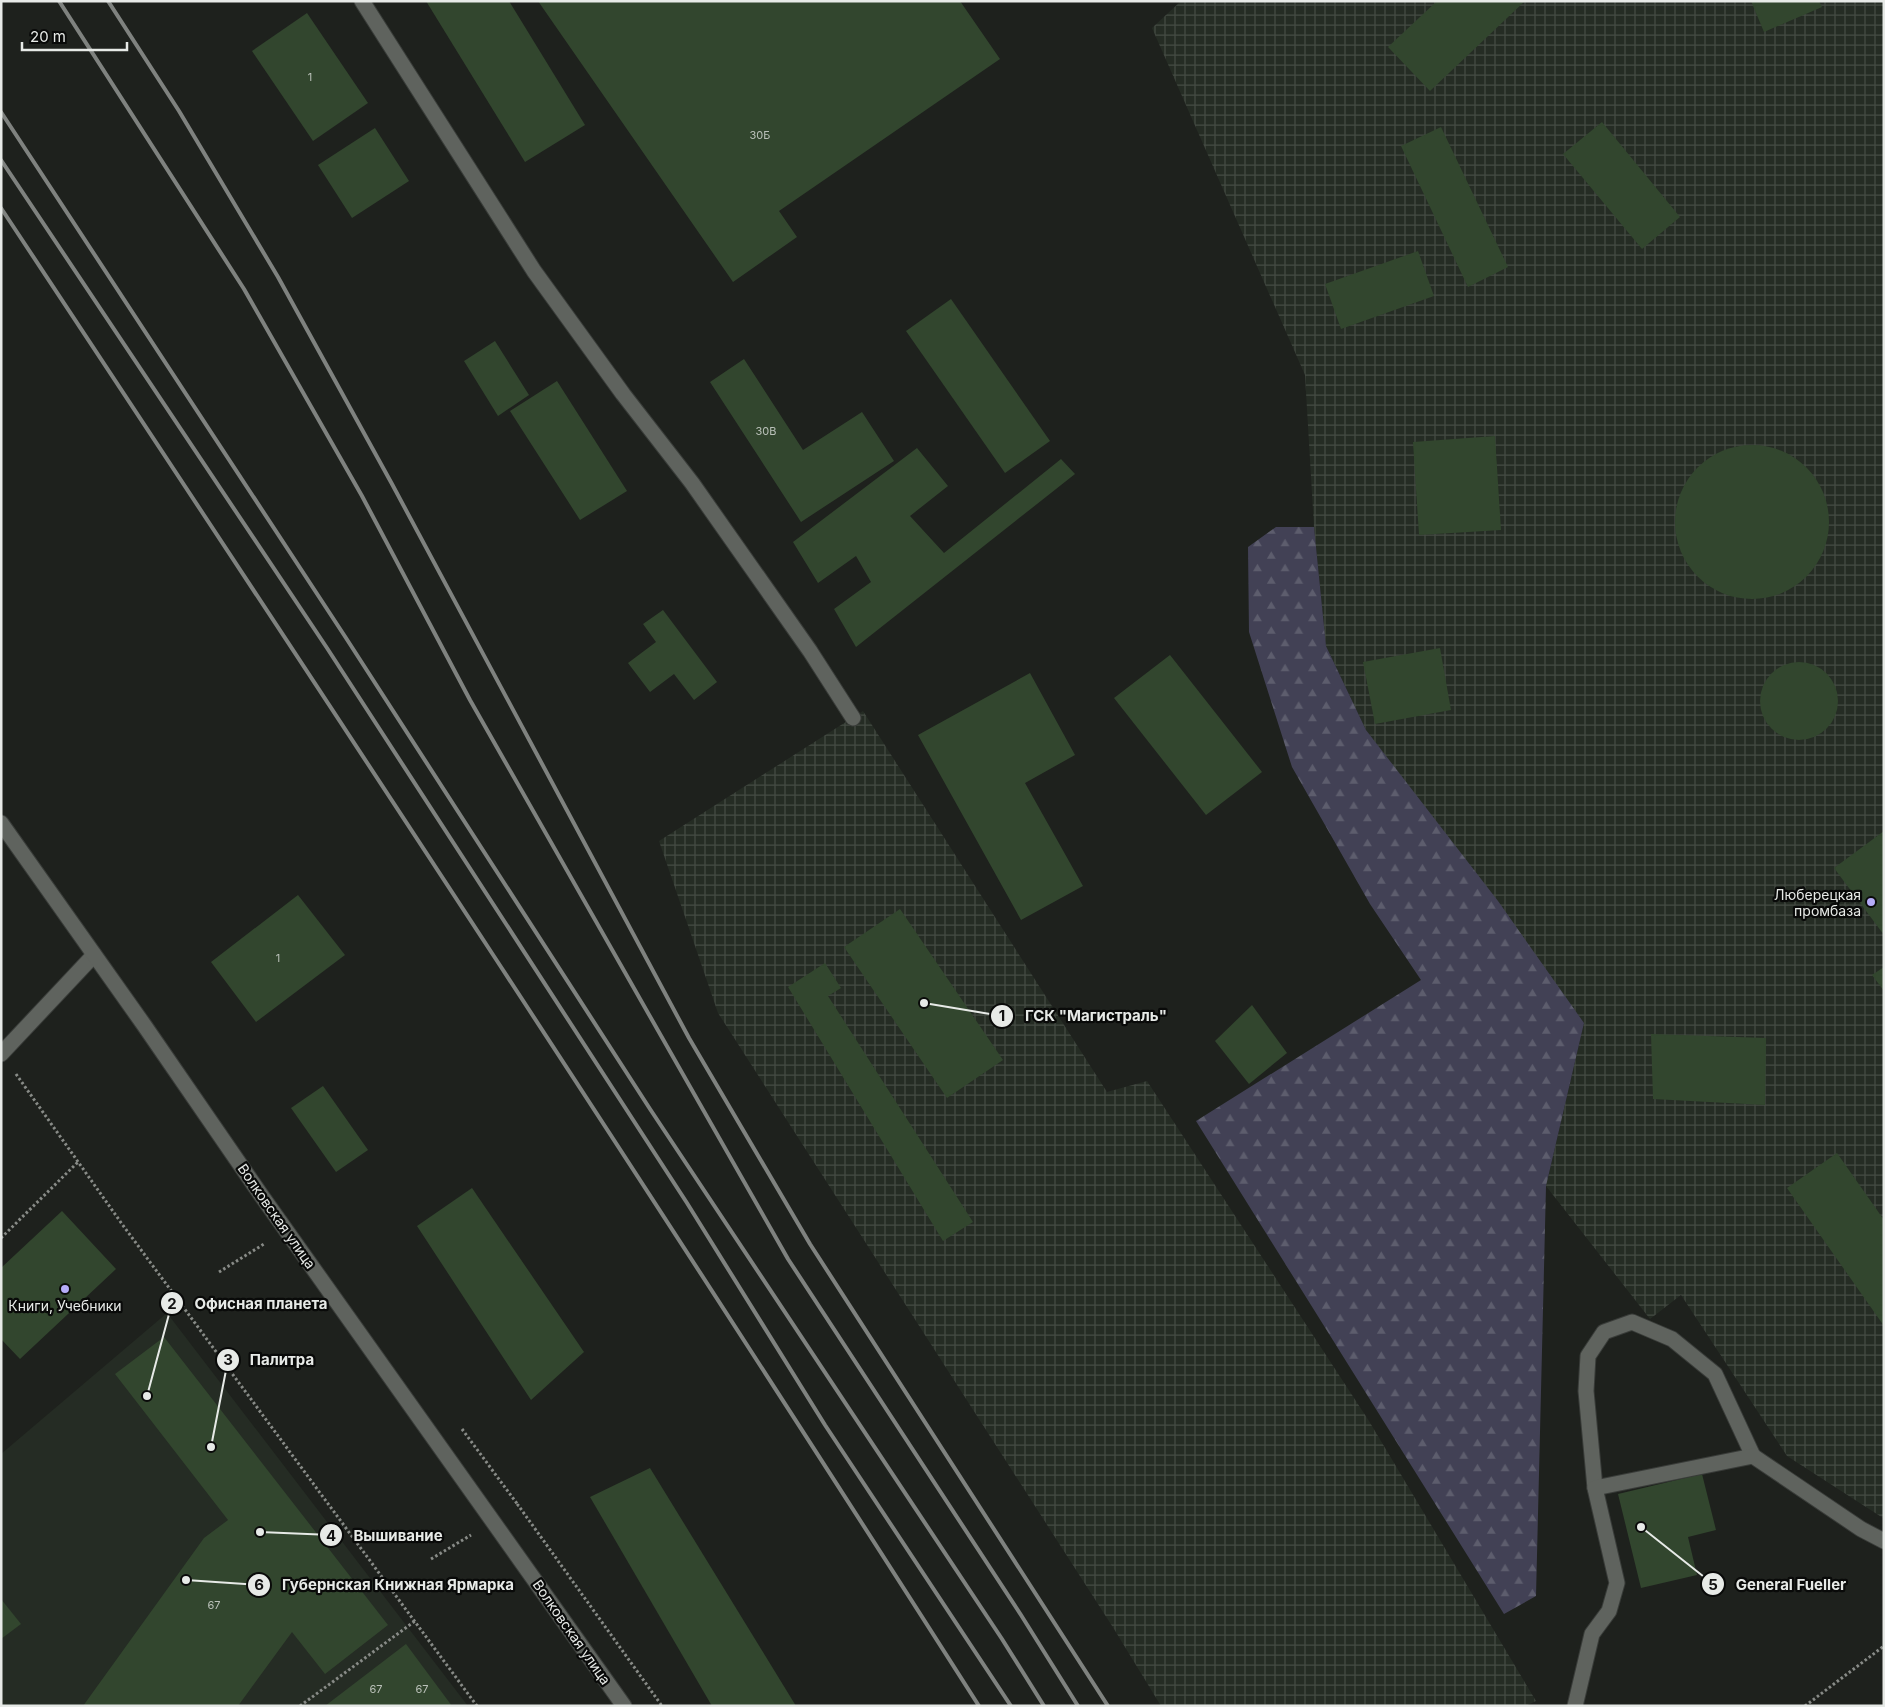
<svg xmlns="http://www.w3.org/2000/svg" width="1885" height="1707" viewBox="0 0 1885 1707" font-family="Inter,sans-serif">
<style>
.built{fill:#252c24}
.industrial{fill:url(#industrial-grid)}
.forest{fill:url(#forest-firs)}
.building{fill:#32462e}
.lines{fill:none;stroke-linecap:round;stroke-linejoin:round}
.service-casing{stroke:#393c39;stroke-width:17}
.tertiary-casing{stroke:#393c39;stroke-width:17}
.secondary-casing{stroke:#393c39;stroke-width:17}
.path{stroke:#888b87;stroke-width:3;stroke-dasharray:2.5 2.5;stroke-linecap:butt}
.service{stroke:#5f635e;stroke-width:15}
.tertiary{stroke:#5f635e;stroke-width:15}
.secondary{stroke:#5f635e;stroke-width:15}
.rail{stroke:#7f827f;stroke-width:4}
.poi-dot{fill:#b5acf8;stroke:#090a09;stroke-width:2}
.labels{text-anchor:middle;dominant-baseline:central;stroke-width:4.5;stroke-linejoin:round;paint-order:stroke}
.number-label{font-size:11px;fill:#bac1b9}
.poi-label{font-size:14px;fill:#e7eae7;stroke:#090a09;text-anchor:end}
.street-label{font-size:14px;fill:#e7eae7;stroke:#090a09}
.leader{fill:none;stroke:#e7eae7;stroke-width:2}
.callout-dot{fill:#e7eae7;stroke:#090a09;stroke-width:2}
.mark-label{font-size:15px;text-anchor:middle;font-weight:bold;fill:#111}
.callout-label{font-size:15px;text-anchor:middle;font-weight:bold;fill:#e7eae7;stroke:#090a09;stroke-width:4.5;stroke-linejoin:round;paint-order:stroke}
</style>
<defs>
<pattern id="industrial-grid" width="8" height="8" patternUnits="userSpaceOnUse" patternTransform="scale(1.25)"><rect width="8" height="8" fill="#252c24"/><path d="M0 4h8M4 0v8" fill="none" stroke="#454b44"/></pattern>
<pattern id="forest-firs" width="22" height="20" patternUnits="userSpaceOnUse" patternTransform="scale(1.25)"><rect width="22" height="20" fill="#424155"/><path d="M5 1l3.5 6h-7zM16 11l3.5 6h-7z" fill="#5d5d6d"/></pattern>
</defs>
<rect width="100%" height="100%" fill="#1e211d"/>
<!-- built -->
<path class="built" d="M167,1313L468,1706H1V1454Z"/>
<!-- industrial -->
<g class="industrial">
<path d="M1181,1H1884L1883,1518L1787,1456L1681,1295L1650,1319L1546,1186L1584,1023L1366,730L1326,646L1314,527L1305,375L1152,28Z"/>
<path d="M863,711L1107,1092L1147,1081L1369,1421L1536,1701L1525,1706H1161L1114,1629L718,1013L659,841Z"/>
</g>
<!-- forest -->
<path class="forest" d="M1276,527H1314L1326,646L1366,730L1498,901L1584,1023L1546,1186L1536,1596L1504,1614L1196,1121L1421,980L1370,904L1292,767L1249,632L1248,547Z"/>
<!-- building -->
<g class="building">
<path d="M426,1H509L585,125L525,162Z"/>
<path d="M538,1H960L1000,59L779,211L797,237L733,282Z"/>
<path d="M1437,1H1525L1430,91L1388,47Z"/>
<path d="M1751,1H1819L1822,7L1764,32Z"/>
<path d="M307,13L368,103L313,141L252,51Z"/>
<path d="M1602,122L1680,217L1642,249L1563,154Z"/>
<path d="M1441,127L1508,267L1468,287L1401,146Z"/>
<path d="M375,128L409,181L352,218L318,165Z"/>
<path d="M1418,251L1434,296L1341,329L1325,284Z"/>
<path d="M951,299L1050,441L1005,473L906,331Z"/>
<path d="M495,341L529,395L498,416L464,361Z"/>
<path d="M744,359L803,450L862,412L894,461L801,522L710,382Z"/>
<path d="M557,381L627,491L580,520L510,411Z"/>
<path d="M1495,436L1501,530L1419,535L1413,442Z"/>
<circle cx="1752" cy="522" r="77"/>
<path d="M917,448L948,486L910,516L944,553L1061,459L1075,474L856,647L834,609L871,582L856,556L818,583L793,542Z"/>
<path d="M663,610L717,682L694,700L674,674L650,692L628,663L656,642L643,624Z"/>
<path d="M1440,648L1451,710L1375,724L1363,662Z"/>
<path d="M1170,655L1262,772L1206,815L1114,698Z"/>
<circle cx="1799" cy="701" r="39"/>
<path d="M1030,673L1075,755L1025,783L1083,886L1021,920L918,735Z"/>
<path d="M1884,831V935L1834,868Z"/>
<path d="M298,895L345,955L256,1022L211,962Z"/>
<path d="M900,909L1003,1060L947,1098L844,947Z"/>
<path d="M825,963L841,988L828,996L973,1222L943,1241L788,987Z"/>
<path d="M1884,967V991L1872,975Z"/>
<path d="M1252,1005L1287,1053L1249,1084L1215,1041Z"/>
<path d="M1651,1034L1766,1038L1765,1105L1653,1099Z"/>
<path d="M323,1086L368,1150L336,1172L291,1108Z"/>
<path d="M1837,1153L1884,1220V1326L1787,1188Z"/>
<path d="M472,1188L584,1352L531,1400L417,1226Z"/>
<path d="M62,1211L116,1269L20,1359L1,1339V1268Z"/>
<path d="M164,1337L388,1625L325,1674L292,1632L238,1706H83L204,1538L228,1520L115,1374Z"/>
<path d="M650,1468L796,1706H712L590,1497Z"/>
<path d="M1702,1474L1716,1530L1688,1537L1697,1575L1641,1588L1618,1494Z"/>
<path d="M1,1599L21,1624L1,1639Z"/>
<path d="M406,1644L452,1706H325Z"/>
</g>
<g class="lines">
<!-- service casing -->
<g class="service-casing">
<g id="service">
<path d="M362,1L534,271L623,394L692,483L810,651L853,718"/>
<path d="M1595,1488L1586,1391L1588,1356L1604,1332L1632,1322L1672,1339L1715,1374L1753,1456"/>
<path d="M1575,1706L1592,1634L1609,1611L1617,1583L1595,1488L1753,1456L1861,1529L1884,1541"/>
</g>
</g>
<!-- tertiary casing -->
<g class="tertiary-casing">
<path id="tertiary" d="M1,1054L94,955"/>
</g>
<!-- secondary casing -->
<g class="secondary-casing">
<path id="secondary" d="M1,823L144,1025L261,1195L624,1706"/>
</g>
<!-- path -->
<g class="path">
<path d="M16,1074L122,1224L477,1706"/>
<path d="M1,1238L78,1162"/>
<path d="M219,1272L264,1244"/>
<path d="M462,1429L518,1505"/>
<path d="M517,1506L518,1505L662,1706"/>
<path d="M431,1559L471,1535"/>
<path d="M300,1706L415,1621"/>
<path d="M1805,1706L1884,1646"/>
</g>
<!-- service -->
<use href="#service" class="service"/>
<!-- tertiary -->
<use href="#tertiary" class="tertiary"/>
<!-- secondary -->
<use href="#secondary" class="secondary"/>
<!-- rail -->
<g class="rail">
<path d="M59,1L244,289L362,496L470,700L788,1259L1021,1615L1078,1706"/>
<path d="M108,1L179,111L278,277L392,484L689,1038L810,1244L1108,1706"/>
<path d="M1,112L346,638L650,1109L1002,1639L1044,1706"/>
<path d="M1,160L327,648L687,1203L825,1425L1011,1706"/>
<path d="M1,208C330,705 658,1203 979,1706"/>
</g>
</g>
<!-- markers -->
<g class="poi-dot">
<circle cx="1871" cy="902" r="5"/>
<circle cx="65" cy="1289" r="5"/>
</g>
<g class="labels">
<!-- number labels -->
<g class="number-label">
<text x="310" y="77">1</text>
<text x="760" y="135">30Б</text>
<text x="766" y="431">30В</text>
<text x="278" y="958">1</text>
<text x="214" y="1605">67</text>
<text x="376" y="1689">67</text>
<text x="422" y="1689">67</text>
</g>
<!-- poi labels -->
<g class="poi-label">
<text x="1861" y="894">Люберецкая<tspan x="1861" dy="16">промбаза</tspan></text>
<text x="65" y="1305" text-anchor="middle">Книги, Учебники</text>
</g>
<!-- street labels -->
<g class="street-label">
<text transform="translate(277 1216) rotate(55)">Волковская улица</text>
<text transform="translate(572 1632) rotate(55)">Волковская улица</text>
</g>
</g>
<!-- callouts -->
<path class="leader" d="M924 1003L1002 1016M147 1396L172 1303M211 1447L228 1360M260 1532L331 1535M1641 1527L1713 1584M186 1580L259 1585"/>
<g class="callout-dot">
<circle cx="924" cy="1003" r="5"/>
<circle cx="147" cy="1396" r="5"/>
<circle cx="211" cy="1447" r="5"/>
<circle cx="260" cy="1532" r="5"/>
<circle cx="1641" cy="1527" r="5"/>
<circle cx="186" cy="1580" r="5"/>
<circle cx="1002" cy="1016" r="12"/>
<circle cx="172" cy="1303" r="12"/>
<circle cx="228" cy="1360" r="12"/>
<circle cx="331" cy="1535" r="12"/>
<circle cx="1713" cy="1584" r="12"/>
<circle cx="259" cy="1585" r="12"/>
</g>
<g class="mark-label">
<text x="1002" y="1021">1</text>
<text x="172" y="1309">2</text>
<text x="228" y="1365">3</text>
<text x="331" y="1541">4</text>
<text x="1713" y="1590">5</text>
<text x="259" y="1590">6</text>
</g>
<g class="callout-label">
<text x="1096" y="1021">ГСК "Магистраль"</text>
<text x="261" y="1309">Офисная планета</text>
<text x="282" y="1365">Палитра</text>
<text x="398" y="1541">Вышивание</text>
<text x="1791" y="1590">General Fueller</text>
<text x="398" y="1590">Губернская Книжная Ярмарка</text>
</g>
<!-- border -->
<rect width="1885" height="1707" fill="none" stroke="#e7eae7" stroke-width="5"/>
<!-- scale -->
<path d="M22 42v8h105v-8" fill="none" stroke="#e7eae7" stroke-width="2.5"/>
<text x="30" y="42" font-size="15" fill="#e7eae7" stroke="#090a09" stroke-width="4" paint-order="stroke">20 m</text>
</svg>
